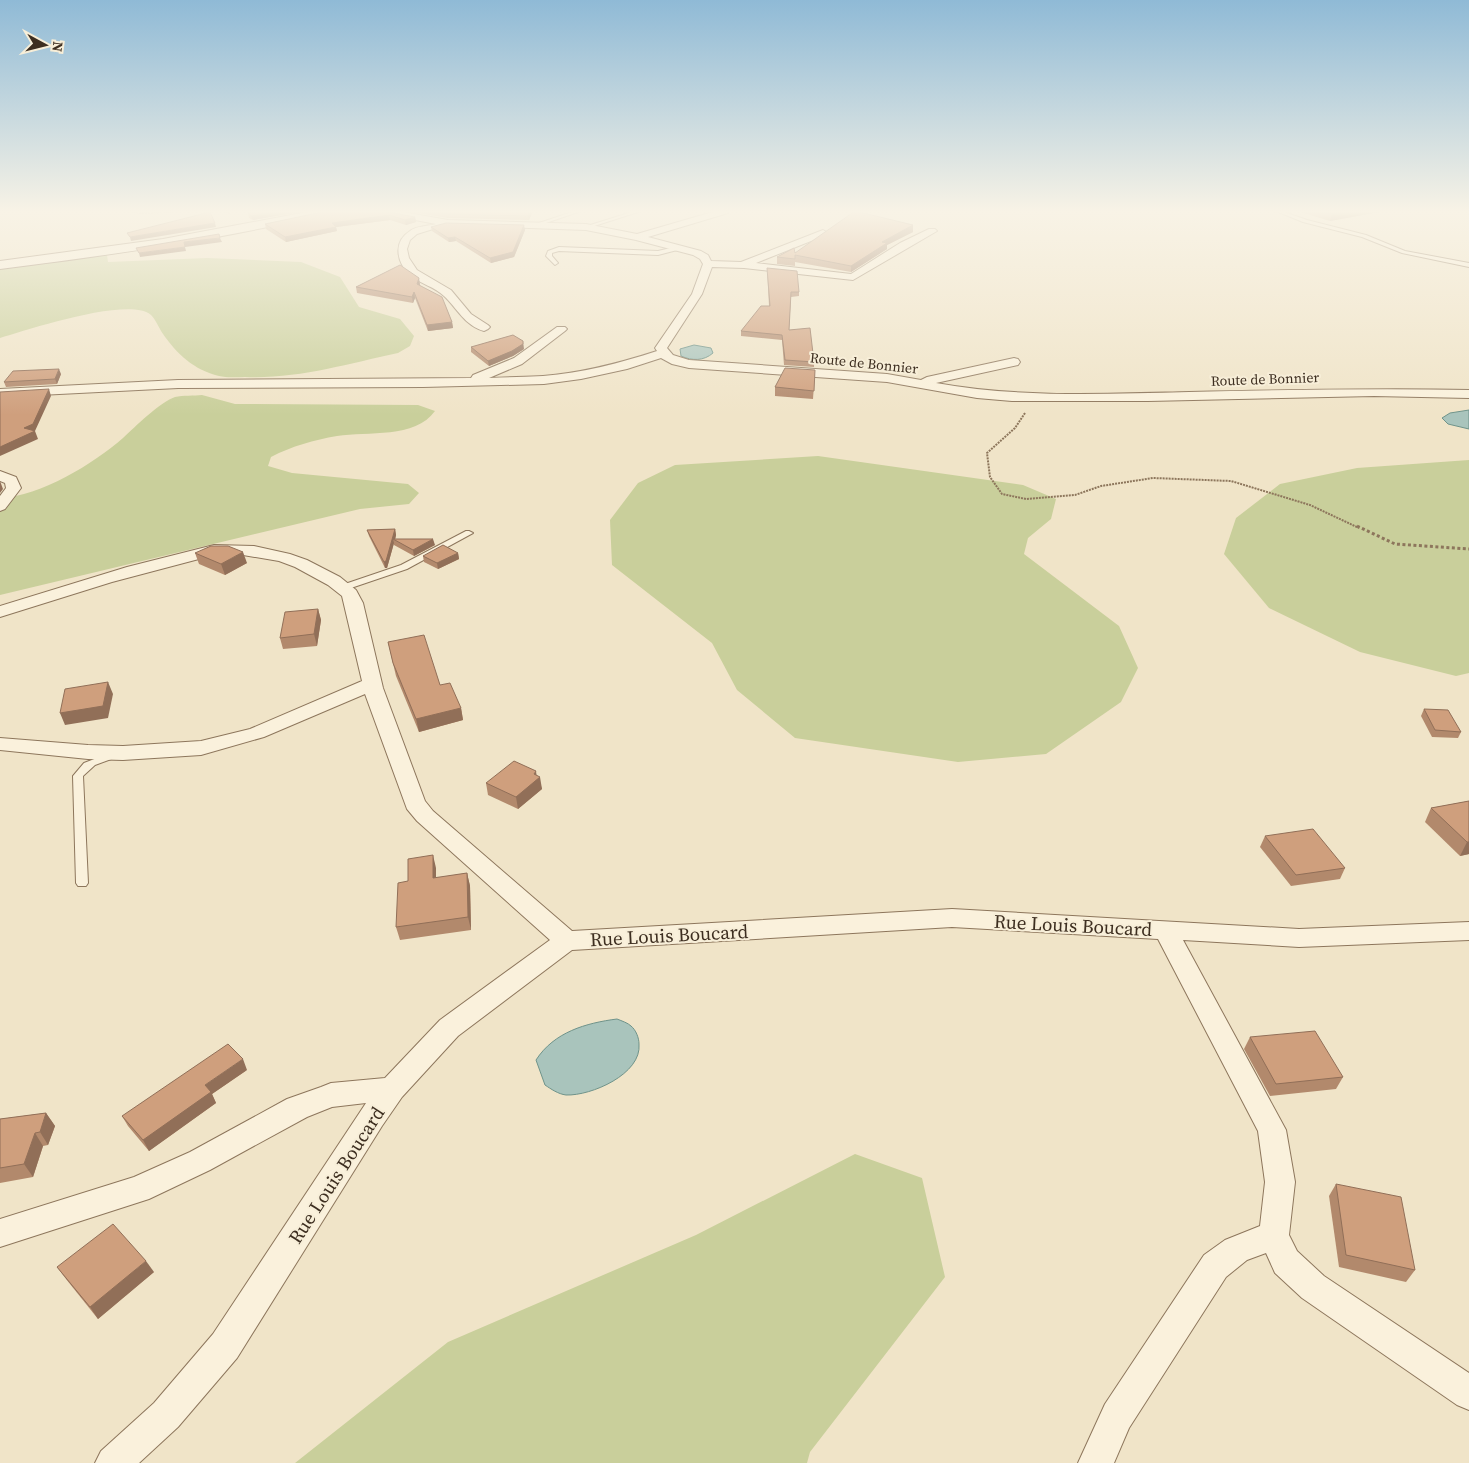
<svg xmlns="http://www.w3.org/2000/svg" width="1469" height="1463" viewBox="0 0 1469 1463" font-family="'Source Serif 4',serif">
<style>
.green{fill:#c9cf9b}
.water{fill:#a9c4bc;stroke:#6f938a}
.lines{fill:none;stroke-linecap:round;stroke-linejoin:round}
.service-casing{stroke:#8d765c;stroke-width:2}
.minor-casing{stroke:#8d765c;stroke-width:2}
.tertiary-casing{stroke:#8d765c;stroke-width:2}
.path-far1{stroke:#8d765c;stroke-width:2;stroke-dasharray:2 1;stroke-linecap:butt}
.path{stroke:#8d765c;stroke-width:3;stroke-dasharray:3 2.5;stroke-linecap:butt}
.service{fill:#faf1dc;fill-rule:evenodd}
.minor{fill:#faf1dc;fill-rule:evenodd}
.tertiary{fill:#faf1dc;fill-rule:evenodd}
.wall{fill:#b2896c}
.shaded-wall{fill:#916f58}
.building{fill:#cf9f7d;stroke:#916f58}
.labels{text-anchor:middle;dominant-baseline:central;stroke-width:4;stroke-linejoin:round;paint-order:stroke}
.far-street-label{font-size:14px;fill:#3d2e20;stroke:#f7eed8}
.near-street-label{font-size:19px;fill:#3d2e20;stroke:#f7eed8}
</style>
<rect width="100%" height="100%" fill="#f0e4c8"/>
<!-- green -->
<g class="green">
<path d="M107,255L108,262L207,258L301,262L340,277L359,307L400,319L414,336L410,346L398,353C346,364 299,379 245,377C237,377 227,378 219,376C194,370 177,354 163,334C159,328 156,320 151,315C129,296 27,330 0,338V268Z"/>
<path d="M202,395L235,404L418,405L435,411C415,439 368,431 337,436C314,440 292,446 271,457L268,466L292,473L408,484L419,493L409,504L360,509L0,595V498C41,496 93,464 123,438C135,427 160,402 175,397C183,395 194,396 202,395Z"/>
<path d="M818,456L1023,485L1056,499L1051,519L1028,538L1024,554L1119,626L1138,668L1121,702L1046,754L958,762L795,738L737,690L712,643L612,565L610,520L638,483L675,465Z"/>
<path d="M1469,460V673L1456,676L1360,652L1269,608L1224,554L1236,518L1280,484L1357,468Z"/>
<path d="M855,1154L922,1178L945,1277L810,1452L807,1463H295L448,1342L696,1235Z"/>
</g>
<!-- water -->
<g class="water">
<path d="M694,345L711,348L713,353C704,361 692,361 681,356L680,349Z"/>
<path d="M1469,410V429L1448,424L1442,418L1450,413Z"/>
<path d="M617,1019C622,1021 628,1023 631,1026C636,1030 639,1038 639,1044C642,1074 591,1096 566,1095C558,1094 551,1089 545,1085L536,1060C554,1032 586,1023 617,1019Z"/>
</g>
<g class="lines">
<!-- service casing -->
<g class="service-casing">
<g id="service">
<path d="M575,211H581L537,226L533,225Z"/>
<path d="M635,211H641L588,228L584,227Z"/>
<path d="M1276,211H1281L1307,220L1366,235L1405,251L1469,263V267L1402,253L1362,237L1303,222Z"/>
<path d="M679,246L681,249L658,255L559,251L552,253V256L558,263L555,265L546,256L548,251L559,247L658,251Z"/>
<path d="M466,531H469L473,533L407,569L348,589L345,590L341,587L342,585L401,565Z"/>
<path d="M110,753L115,756L114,758L95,765L83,776L88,883L86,886H78L76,883L73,776L84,763Z"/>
</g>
</g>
<!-- minor casing -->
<g class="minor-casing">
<g id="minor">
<path d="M379,211H397L448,220L586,224L637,234L716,211H729L728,213L648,237L701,251L708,255L711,261L741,262L823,230L828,233L826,235L756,263L851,274L900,243L929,229H935L937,231L853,280L744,268L712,267L702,294L667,348L673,355L689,360L887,374L921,380L927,377L1014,358L1018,359L1020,362L1018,365L936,383C1019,398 1105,394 1189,392C1282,390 1376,388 1469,390V398L1374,396L1148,401H1012L977,398L887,382L689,368L672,364L661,358L627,369L581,379L544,384L423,387L178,388L0,397V389L178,380L471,378L473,375L514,358L557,327H565L567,329L565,331L522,364L489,378C507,377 525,377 543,376C582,373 620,363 657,351L655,348L692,294L703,264L700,259L693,255L636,240L586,230L446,225L417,234L410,240L407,249L409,258L417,270L451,290L471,314L488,325L490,327L488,329L484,331C465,326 457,308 444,296C435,287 421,284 411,276C397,264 392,242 410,231C416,226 428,226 436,224L384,214Z"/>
<path d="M0,471L16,477L21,488L5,509L0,511V496L6,488L5,483L0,481Z"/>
<path d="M214,545L254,546L290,554L307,560L340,577L356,590L363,603L383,688L425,801L433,811L572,931L952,909L1299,929L1469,922V940L1299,947L1183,940L1286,1130L1295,1182L1289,1235L1297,1251L1324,1276L1469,1373V1410L1457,1405L1302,1298L1275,1273L1266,1253L1247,1260L1226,1277L1129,1428L1114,1463H1078L1105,1404L1204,1255L1225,1240L1260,1226L1265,1182L1258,1131L1158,939L952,927L572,950L458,1036L402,1097L382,1126L237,1358L178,1427L139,1463H95L101,1451L154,1403L213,1334L366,1103L332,1107L307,1117L210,1170L149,1199L0,1247V1219L134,1177L190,1152L287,1099L321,1087L331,1083L385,1078L440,1020L550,940L417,821L407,809L365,694L264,737L201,755L123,760L88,759L0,750V738L88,745L123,746L201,741L250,729L362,681L342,596L328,585L295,567L279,561L243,555H214L112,582L0,617V606L127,567Z"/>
</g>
</g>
<!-- tertiary casing -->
<g class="tertiary-casing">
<path id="tertiary" d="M312,211H331L329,213C221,240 110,255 0,269V261L163,239Z"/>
</g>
<!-- path-far1 -->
<g class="path-far1">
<path d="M127,211L143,213L183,211"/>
<path d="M222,211L231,213"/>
<path d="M1025,413L1015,428L987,453L990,477L1002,494L1026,499L1075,495L1101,486L1153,478L1231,481L1310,505L1359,528"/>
</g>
<!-- path -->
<path class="path" d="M1357,526L1395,544L1469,549"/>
<!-- service -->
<use href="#service" class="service"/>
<!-- minor -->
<use href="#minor" class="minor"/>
<!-- tertiary -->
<use href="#tertiary" class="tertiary"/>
</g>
<!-- wall -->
<g class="wall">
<path d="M258,211H304L253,220L249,218L248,213Z"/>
<path d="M327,211L415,217L416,222L406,225L390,220L336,227L337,231L286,242L266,229L265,224Z"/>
<path d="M406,211H531L532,213L529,220L448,218Z"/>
<path d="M1297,211H1384L1330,221Z"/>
<path d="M913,225V232L887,245V249L851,272L795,262V266L777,264V257Z"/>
<path d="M431,227L525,230L514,257L491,263L456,241L449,242L432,231Z"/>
<path d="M767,268L799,292V296L791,297L789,330L814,362V367L784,365L782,340L741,336V331L769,306Z"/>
<path d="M420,284V285L452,322L453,328L428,331L415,298L413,303L357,293L356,287Z"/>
<path d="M471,347L524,349L513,356L489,366L471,352Z"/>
<path d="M815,370L813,399L775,396V387Z"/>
<path d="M61,374L57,384L6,387L4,382Z"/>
<path d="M395,529L396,535L395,539L435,545L414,556L394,545V543L387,568H385L369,536L367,530Z"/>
<path d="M195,553L247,563L225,575L199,564Z"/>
<path d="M458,553L459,559L438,569L424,562L423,556Z"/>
<path d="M318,609L321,620L317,646L283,649L280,638Z"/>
<path d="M388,642L461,708L463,720L419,732L396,676Z"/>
<path d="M1424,709L1461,732L1458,738L1432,737L1421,716Z"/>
<path d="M537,775L542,789L518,809L488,795L486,783Z"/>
<path d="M1469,801V854L1460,856L1425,822L1431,808Z"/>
<path d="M1265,836L1345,868L1340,879L1291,886L1260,847Z"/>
<path d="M436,868V878L467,873L470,886L471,930L400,940L396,927L408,881Z"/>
<path d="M1250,1037L1343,1077L1336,1089L1270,1096L1244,1049Z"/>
<path d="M247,1070L212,1094L216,1103L149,1151L128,1126L122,1116Z"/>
<path d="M46,1113L55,1126L48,1145L43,1146L33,1177L0,1183V1119Z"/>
<path d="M1336,1184L1415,1270L1406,1282L1339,1267L1329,1196Z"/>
<path d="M57,1267L154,1272L98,1319L66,1279Z"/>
</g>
<!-- shaded-wall -->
<g class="shaded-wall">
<path d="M278,211H304L253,220L251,216Z"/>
<path d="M530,211H531L532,213L529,220L528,216Z"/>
<path d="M1348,211H1384L1330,221L1332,214Z"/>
<path d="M389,215L390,220L336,227L337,231L286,242L285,237L332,223Z"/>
<path d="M415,217L416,222L406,225L405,220Z"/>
<path d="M215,223L216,227L131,241L130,237Z"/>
<path d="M524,225L525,230L514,257L491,263L490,258Z"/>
<path d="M913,225V232L887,245V249L851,272V266L882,242Z"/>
<path d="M455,237L456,241L449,242L448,238Z"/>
<path d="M220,238L222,242L185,247L184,242Z"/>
<path d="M185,247L186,251L140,257L139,253Z"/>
<path d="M419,278L420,284L418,290L417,284Z"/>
<path d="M414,292L415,298L413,303L412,297Z"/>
<path d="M452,322L453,328L428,331L427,325Z"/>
<path d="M523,341L524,349L513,356L489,366L488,361Z"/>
<path d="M59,369L61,374L57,384L55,379Z"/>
<path d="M49,389L51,396L35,431L38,439L0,456V447L24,428Z"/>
<path d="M0,481L3,489L0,493Z"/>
<path d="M395,529L396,535L395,540L393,539L394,543L387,568H385L384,562Z"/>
<path d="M433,539L435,545L414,556L413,550Z"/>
<path d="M243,552L247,563L225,575L221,564Z"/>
<path d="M458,553L459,559L438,569L437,563Z"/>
<path d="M318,609L321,620L317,646L314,634Z"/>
<path d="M108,682L113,694L108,718L65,725L60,713Z"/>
<path d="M461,708L463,720L419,732L416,719Z"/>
<path d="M536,771L537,779L540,777L542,789L518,809L516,797L534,774Z"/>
<path d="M1467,842H1469V854L1460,856Z"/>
<path d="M433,855L436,868V891L433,878Z"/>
<path d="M467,873L470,886L471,930L468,917Z"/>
<path d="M243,1059L247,1070L212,1094L216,1103L149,1151L143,1140L205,1085Z"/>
<path d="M46,1113L55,1126L48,1145L40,1132Z"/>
<path d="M35,1133L43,1146L33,1177L24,1164Z"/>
<path d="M146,1261L154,1272L98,1319L90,1307Z"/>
</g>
<!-- building -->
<g class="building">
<path d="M258,211H278L251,216L248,213Z"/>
<path d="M327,211H382L415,217L405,220L389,215L332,223L336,227L285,237L265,224Z"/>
<path d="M431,211H530L528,216L448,214Z"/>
<path d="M855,211L913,225L882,242L887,243L851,266L795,255V259L777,257L794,248L795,253Z"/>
<path d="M1323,211H1348L1332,214Z"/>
<path d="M210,212L215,223L130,237L127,233Z"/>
<path d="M446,223L524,225L513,252L490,258L455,237L448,238L431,227Z"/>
<path d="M219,234L220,238L184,242L185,247L139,253L136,248Z"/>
<path d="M400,265L419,278L417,284L442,297L452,322L427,325L414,292L412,297L356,287Z"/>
<path d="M767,268L797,271L799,292H791L789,330L810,328L814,362L785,360L782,335L741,331L761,306H770Z"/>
<path d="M513,335L523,341V344L512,351L488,361L471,347Z"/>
<path d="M785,368L815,370L814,391L775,387Z"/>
<path d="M59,369L55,379L4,382L13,371Z"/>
<path d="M49,389L33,424L24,428L35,431L0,447V392Z"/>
<path d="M395,529L386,561L384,562L367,530Z"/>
<path d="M393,539H433L413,550Z"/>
<path d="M443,545L458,553L437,563L423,556Z"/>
<path d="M211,546H228L243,552L221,564L195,553Z"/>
<path d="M318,609L314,634L280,638L285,612Z"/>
<path d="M424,635L440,685L450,683L461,708L416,719L393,663L388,642Z"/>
<path d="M108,682L103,706L60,713L65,689Z"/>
<path d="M1424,709L1448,710L1461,732L1435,730Z"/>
<path d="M514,761L536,771L534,774L540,777L516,797L486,783Z"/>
<path d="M1469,801V842H1467L1431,808Z"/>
<path d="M1313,829L1345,868L1296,875L1265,836Z"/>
<path d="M433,855V878L467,873L468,917L396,927L398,883L408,881V859Z"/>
<path d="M1315,1031L1343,1077L1276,1084L1250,1037Z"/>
<path d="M228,1044L243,1059L205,1085L211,1092L143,1140L122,1116Z"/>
<path d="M46,1113L40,1132L35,1133L24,1164L0,1168V1119Z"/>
<path d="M1336,1184L1401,1197L1415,1270L1346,1255Z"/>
<path d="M113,1224L146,1261L90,1307L57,1267Z"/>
</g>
<!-- sky -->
<linearGradient id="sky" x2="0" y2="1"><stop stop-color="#8fbad6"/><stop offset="0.51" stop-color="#f8f3e6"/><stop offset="1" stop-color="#f8f3e6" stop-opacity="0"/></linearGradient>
<rect width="1469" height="415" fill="url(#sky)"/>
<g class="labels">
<!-- far-street labels -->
<g class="far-street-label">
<text transform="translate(864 363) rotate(6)">Route de Bonnier</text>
<text transform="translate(1265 379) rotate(-2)">Route de Bonnier</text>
</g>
<!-- near-street labels -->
<g class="near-street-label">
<text transform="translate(1073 925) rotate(3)">Rue Louis Boucard</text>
<text transform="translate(669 935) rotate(-3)">Rue Louis Boucard</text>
<text transform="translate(336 1175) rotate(-57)">Rue Louis Boucard</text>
</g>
</g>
<!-- north arrow -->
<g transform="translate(45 45) rotate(97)" stroke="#f7eed8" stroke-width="4" paint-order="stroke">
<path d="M0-4L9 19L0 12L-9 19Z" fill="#3d2e20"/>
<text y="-8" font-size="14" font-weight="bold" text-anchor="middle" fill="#3d2e20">N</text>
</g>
</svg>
